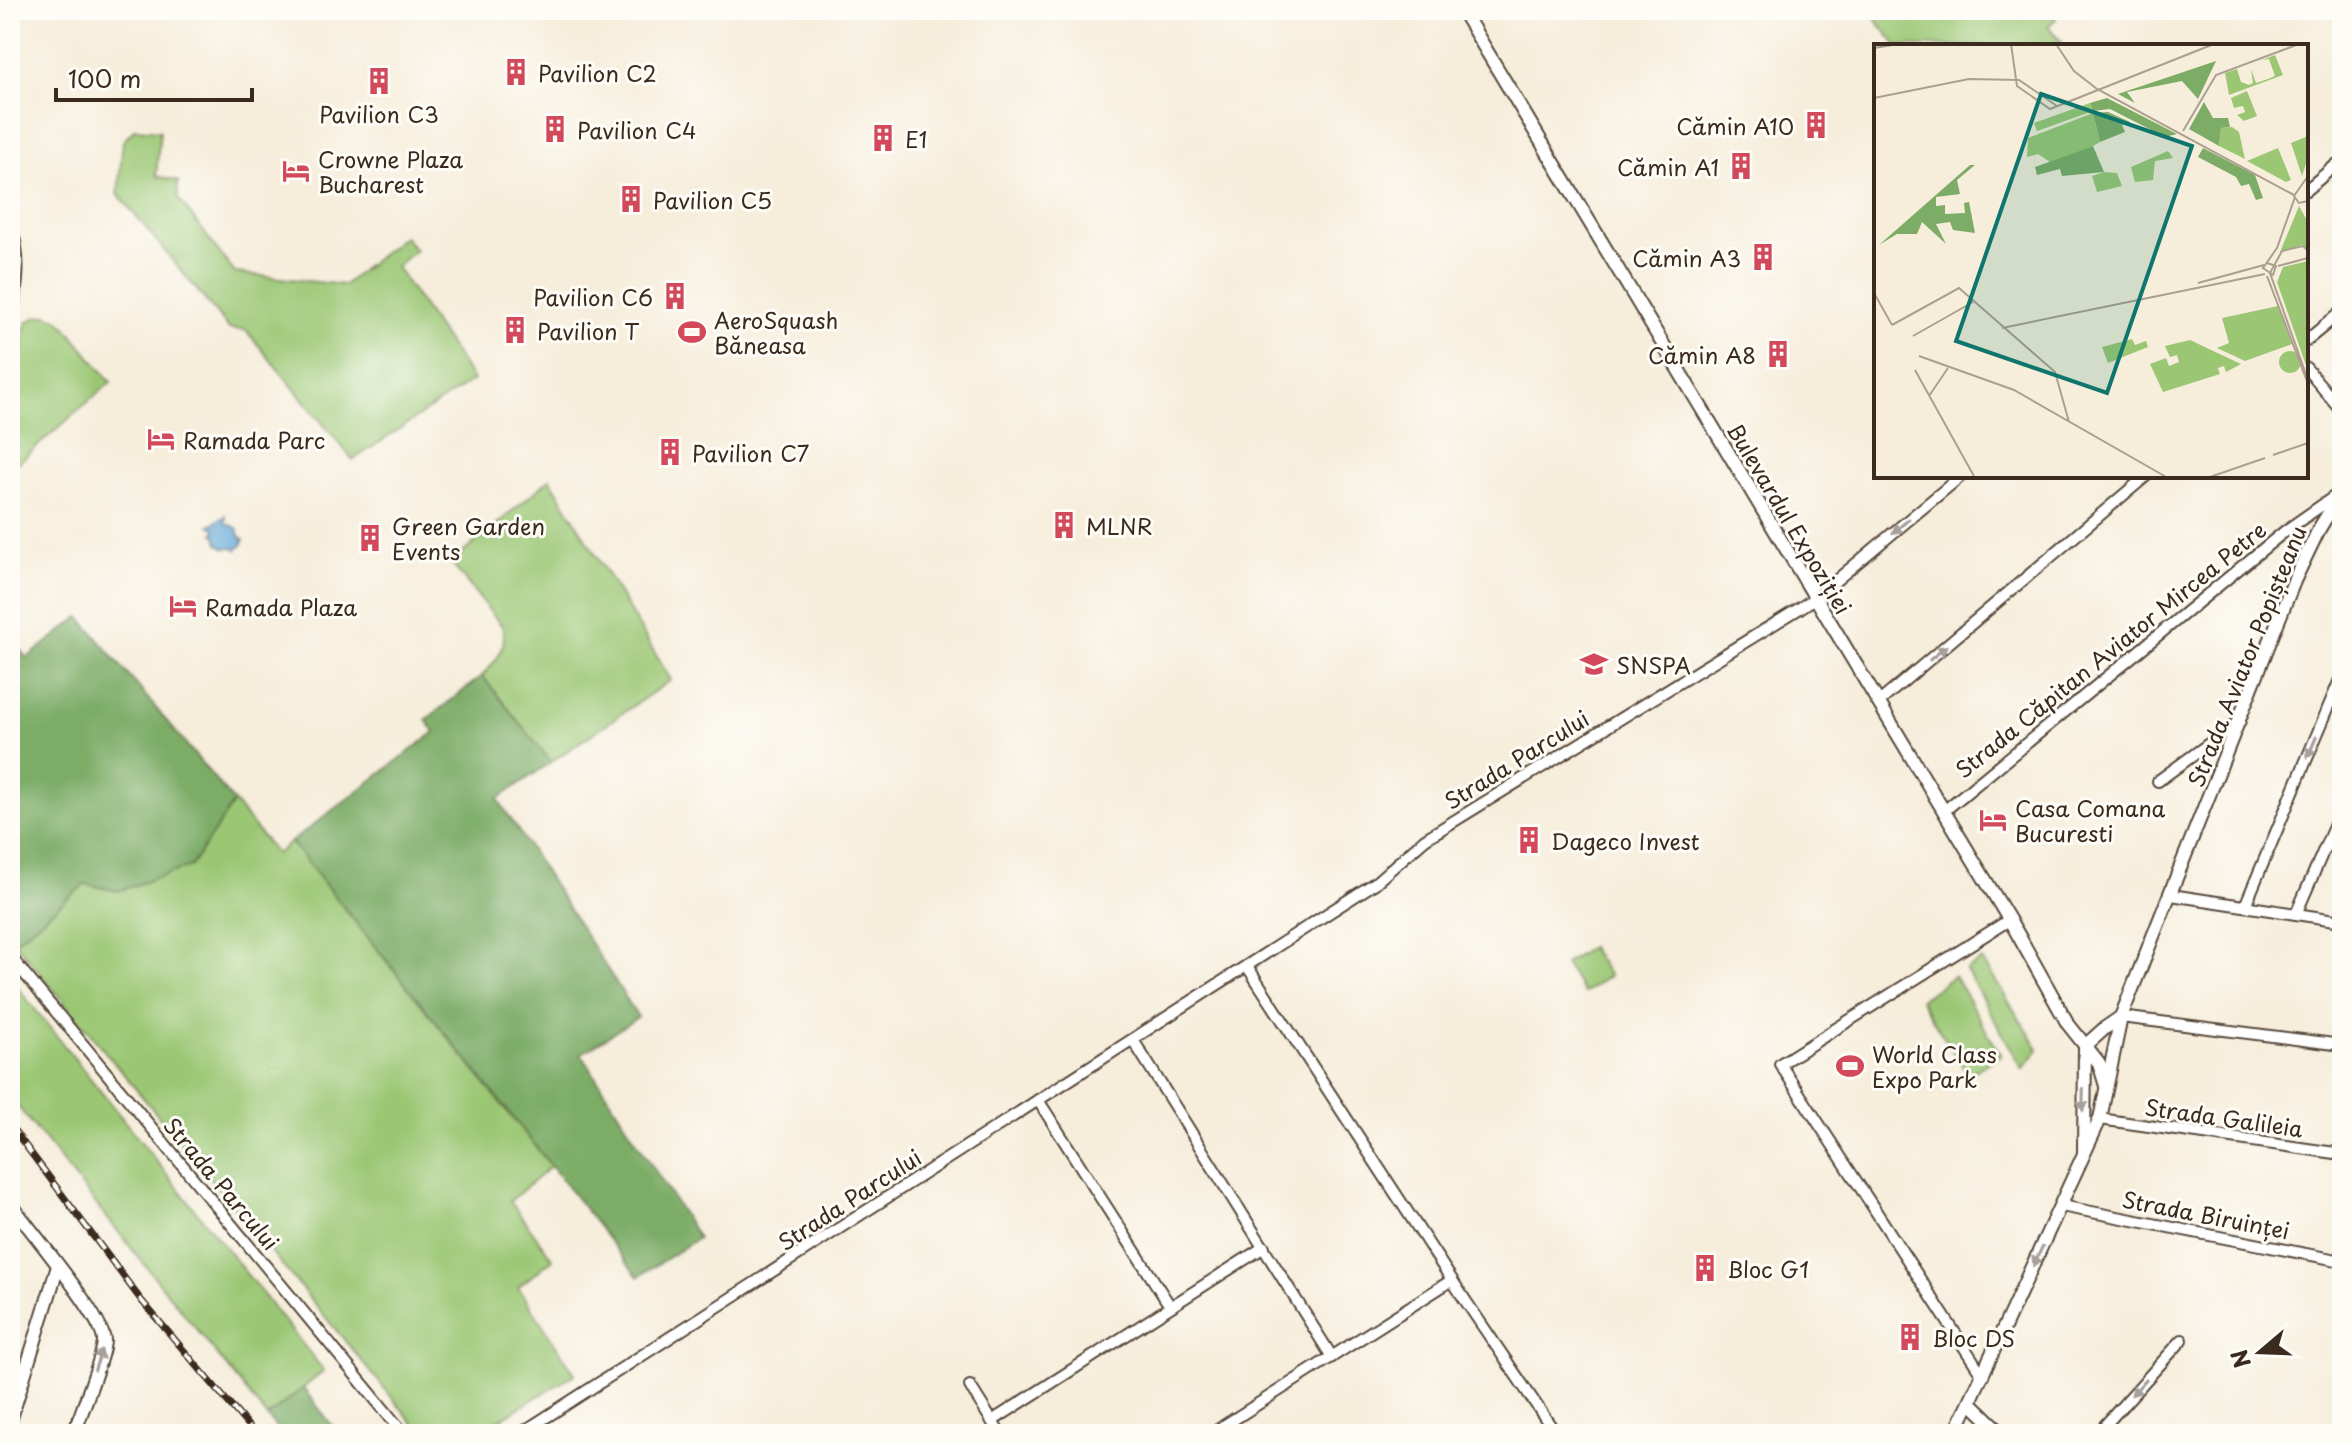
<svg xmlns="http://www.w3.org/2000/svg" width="2352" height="1444" viewBox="0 0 2352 1444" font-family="'Playpen Sans',sans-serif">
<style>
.green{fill:#9bc775;stroke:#6b784a;stroke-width:2}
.forest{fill:#7cac66;stroke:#5c6b42;stroke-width:2}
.water{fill:#61a6d7;stroke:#4e687a;stroke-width:2}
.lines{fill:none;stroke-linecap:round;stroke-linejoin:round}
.minor-casing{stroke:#57473a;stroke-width:14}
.tertiary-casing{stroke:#57473a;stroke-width:16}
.minor{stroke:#fff;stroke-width:10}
.tertiary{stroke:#fff;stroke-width:12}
.rail-casing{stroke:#3b2a1e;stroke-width:7}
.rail{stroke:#fdfcf7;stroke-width:4;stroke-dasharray:12;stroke-linecap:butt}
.oneway{fill:#a79f9a}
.labels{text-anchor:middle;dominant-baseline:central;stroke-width:6;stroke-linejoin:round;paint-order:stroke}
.poi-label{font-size:22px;fill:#3b2a1e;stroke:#fdfcf7;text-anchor:start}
.street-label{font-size:22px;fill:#3b2a1e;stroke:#fdfcf7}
.inset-road{fill:none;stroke:#ab9f8f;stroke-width:2}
.view{fill:#0f766e;fill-opacity:0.15;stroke:#0f766e;stroke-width:4}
.inset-edge{fill:none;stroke:#3b2a1e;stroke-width:4}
</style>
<rect width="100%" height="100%" fill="#fdfcf7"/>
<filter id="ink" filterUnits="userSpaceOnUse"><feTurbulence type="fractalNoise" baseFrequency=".0125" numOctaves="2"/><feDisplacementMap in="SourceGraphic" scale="16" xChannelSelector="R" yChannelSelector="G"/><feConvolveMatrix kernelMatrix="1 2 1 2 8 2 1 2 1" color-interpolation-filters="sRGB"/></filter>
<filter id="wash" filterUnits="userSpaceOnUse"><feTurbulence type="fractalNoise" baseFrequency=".006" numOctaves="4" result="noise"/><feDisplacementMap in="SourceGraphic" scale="32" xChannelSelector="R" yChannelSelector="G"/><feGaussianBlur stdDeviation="1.8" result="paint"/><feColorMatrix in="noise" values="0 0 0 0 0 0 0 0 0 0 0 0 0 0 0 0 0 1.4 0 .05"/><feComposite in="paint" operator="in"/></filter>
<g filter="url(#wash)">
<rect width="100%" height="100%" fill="#f6edda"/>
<!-- green -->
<g class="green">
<path d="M1868,10H2049L2056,19L2048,26L2065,46H1897Z"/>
<path d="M135,129L160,131L156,176L178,181V198L235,273L344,285L404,236L415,250L396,267L473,380L353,460L246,330L229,329L118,194L123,141Z"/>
<path d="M46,315L60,320L111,382L10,470V427L26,323L36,317Z"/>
<path d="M550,479L671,680L551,762L482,676C496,661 509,647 502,626L451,563Z"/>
<path d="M234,802L276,854L291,842L551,1166L510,1201L553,1259L518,1287L575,1374L476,1434H431L414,1424L14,942L85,884L118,891L191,866Z"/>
<path d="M1590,947L1609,976L1584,993L1565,964Z"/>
<path d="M1982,960L2039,1049L2023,1069L1966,970Z"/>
<path d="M1954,976L2001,1055L1968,1075L1920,1000Z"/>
<path d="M10,978L324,1371L267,1417L10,1097Z"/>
</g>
<!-- forest -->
<g class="forest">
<path d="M80,617L234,802L191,866L118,891L85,884L14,942L10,937V638L27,658Z"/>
<path d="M482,676L551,762L498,799L638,1017L581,1054L698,1238L638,1277L504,1106L291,842L435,732L426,720Z"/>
<path d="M303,1388L339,1434H281L267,1417Z"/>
</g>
<!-- water -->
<path class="water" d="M226,516V523L237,528L241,538L244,539L242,545L237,550L233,547L226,548L218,544L216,535L214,534L216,529L210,525Z"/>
</g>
<g filter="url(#ink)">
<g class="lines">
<!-- minor casing -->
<g class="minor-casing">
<g id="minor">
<path d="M2306,190L2342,160"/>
<path d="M10,225C24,260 15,295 10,331"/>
<path d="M2306,341L2342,311"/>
<path d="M2306,368L2342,411"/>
<path d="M1878,703L2146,476"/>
<path d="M2158,781L2240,721"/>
<path d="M1944,811L2285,531L2338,494"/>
<path d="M2171,895L2342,921"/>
<path d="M2245,906L2342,675"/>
<path d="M2296,914L2342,808"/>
<path d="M10,956L404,1434"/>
<path d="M1247,966L1465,1300L1556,1434"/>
<path d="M2121,1017L2342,1045"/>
<path d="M1133,1040L1332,1357"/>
<path d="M1038,1100L1170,1306"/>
<path d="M2100,1119L2342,1154"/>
<path d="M2061,1206L2342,1261"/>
<path d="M1983,1376L1780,1064L2009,920"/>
<path d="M970,1386L1000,1434"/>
<path d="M992,1421L1264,1247"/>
<path d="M520,1434L1375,883L1425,839L1800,608L1815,598L1961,476"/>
<path d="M1211,1434L1452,1280"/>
<path d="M2097,1434L2182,1340"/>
</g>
</g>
<!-- tertiary casing -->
<g class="tertiary-casing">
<g id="tertiary">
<path d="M1462,10L2016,931L2068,1024L2099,1063L2106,1086"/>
<path d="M2084,1152L2085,1046L2105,1028L2121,1017"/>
<path d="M10,1203C29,1229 101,1314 104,1340C105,1352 79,1418 74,1434"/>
<path d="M1970,1402L2003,1434"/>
<path d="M10,1421L58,1266"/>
<path d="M1955,1434L2100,1119L2121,1017L2294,581L2319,529L2342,491"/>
</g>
</g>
<!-- minor -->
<use href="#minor" class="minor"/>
<!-- tertiary -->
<use href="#tertiary" class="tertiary"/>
<!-- rail casing -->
<g class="rail-casing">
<path id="rail" d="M10,1125L141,1300L255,1434"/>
</g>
<!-- rail -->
<use href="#rail" class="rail"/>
</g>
<!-- one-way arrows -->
<defs><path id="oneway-solid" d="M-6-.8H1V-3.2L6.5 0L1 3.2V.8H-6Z" transform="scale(2)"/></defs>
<g class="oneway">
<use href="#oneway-solid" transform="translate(1901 526) rotate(140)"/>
<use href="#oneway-solid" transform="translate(1938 653) rotate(-40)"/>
<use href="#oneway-solid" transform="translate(2312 747) rotate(113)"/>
<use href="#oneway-solid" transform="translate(2083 1100) rotate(91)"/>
<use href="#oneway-solid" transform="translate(2038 1256) rotate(115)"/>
<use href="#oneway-solid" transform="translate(98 1360) rotate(-72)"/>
<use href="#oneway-solid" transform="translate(2139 1387) rotate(132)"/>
</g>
</g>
<!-- icons -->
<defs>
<g id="building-bare" transform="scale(2.16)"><path d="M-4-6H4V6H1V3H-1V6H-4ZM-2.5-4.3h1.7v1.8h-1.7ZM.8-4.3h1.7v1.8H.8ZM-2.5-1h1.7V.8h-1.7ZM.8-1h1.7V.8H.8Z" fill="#d1495b" stroke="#fdfcf7" stroke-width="2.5" paint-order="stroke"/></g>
<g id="hotel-bare" transform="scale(2.16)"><path d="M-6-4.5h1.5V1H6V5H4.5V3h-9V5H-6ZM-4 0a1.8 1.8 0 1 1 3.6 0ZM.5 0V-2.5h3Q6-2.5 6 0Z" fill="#d1495b" stroke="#fdfcf7" stroke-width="2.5" paint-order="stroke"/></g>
<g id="stadium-bare" transform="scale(2.16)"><path d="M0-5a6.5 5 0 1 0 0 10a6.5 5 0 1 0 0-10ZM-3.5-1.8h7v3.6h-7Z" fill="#d1495b" stroke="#fdfcf7" stroke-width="2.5" paint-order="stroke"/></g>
<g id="university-bare" transform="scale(2.16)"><path d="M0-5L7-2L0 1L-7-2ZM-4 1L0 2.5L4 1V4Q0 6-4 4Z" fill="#d1495b" stroke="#fdfcf7" stroke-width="2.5" paint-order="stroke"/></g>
</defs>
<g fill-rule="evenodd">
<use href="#building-bare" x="516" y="72"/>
<use href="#building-bare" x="379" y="81"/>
<use href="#building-bare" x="1816" y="125"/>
<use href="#building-bare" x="555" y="129"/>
<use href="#building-bare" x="883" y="138"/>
<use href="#building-bare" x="1741" y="166"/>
<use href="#hotel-bare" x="296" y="171"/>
<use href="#building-bare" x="631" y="199"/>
<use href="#building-bare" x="1763" y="257"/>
<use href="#building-bare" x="675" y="296"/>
<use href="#building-bare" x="515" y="330"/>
<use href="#stadium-bare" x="692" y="332"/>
<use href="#building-bare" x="1778" y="354"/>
<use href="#hotel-bare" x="161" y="439"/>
<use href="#building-bare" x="670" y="452"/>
<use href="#building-bare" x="1064" y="525"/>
<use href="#building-bare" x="370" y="538"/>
<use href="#hotel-bare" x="183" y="606"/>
<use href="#university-bare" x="1594" y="664"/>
<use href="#hotel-bare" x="1993" y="820"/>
<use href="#building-bare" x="1529" y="840"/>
<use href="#stadium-bare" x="1850" y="1066"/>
<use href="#building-bare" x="1705" y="1268"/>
<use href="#building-bare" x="1910" y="1337"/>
</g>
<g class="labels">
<!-- poi labels -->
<g class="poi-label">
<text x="538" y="72">Pavilion C2</text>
<text x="379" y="113" text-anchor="middle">Pavilion C3</text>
<text x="1794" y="125" text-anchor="end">Cămin A10</text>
<text x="577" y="129">Pavilion C4</text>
<text x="905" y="138">E1</text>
<text x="318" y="158">Crowne Plaza<tspan x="318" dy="25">Bucharest</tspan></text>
<text x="1719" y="166" text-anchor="end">Cămin A1</text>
<text x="653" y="199">Pavilion C5</text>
<text x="1741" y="257" text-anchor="end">Cămin A3</text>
<text x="653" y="296" text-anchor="end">Pavilion C6</text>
<text x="714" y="319">AeroSquash<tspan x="714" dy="25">Băneasa</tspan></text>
<text x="537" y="330">Pavilion T</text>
<text x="1756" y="354" text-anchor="end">Cămin A8</text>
<text x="183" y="439">Ramada Parc</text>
<text x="692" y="452">Pavilion C7</text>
<text x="392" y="525">Green Garden<tspan x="392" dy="25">Events</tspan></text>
<text x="1086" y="525">MLNR</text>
<text x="205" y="606">Ramada Plaza</text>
<text x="1616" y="664">SNSPA</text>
<text x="2015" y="807">Casa Comana<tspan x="2015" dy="25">Bucuresti</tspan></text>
<text x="1551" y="840">Dageco Invest</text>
<text x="1872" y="1053">World Class<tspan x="1872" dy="25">Expo Park</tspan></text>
<text x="1727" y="1268">Bloc G1</text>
<text x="1932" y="1337">Bloc DS</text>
</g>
<!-- street labels -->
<g class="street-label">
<text transform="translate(1790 518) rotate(59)">Bulevardul Expoziției</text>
<text transform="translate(2110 649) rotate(-39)">Strada Căpitan Aviator Mircea Petre</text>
<text transform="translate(2246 656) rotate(-68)">Strada Aviator Popișteanu</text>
<text transform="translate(1516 759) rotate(-32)">Strada Parcului</text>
<text transform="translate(2224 1117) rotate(8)">Strada Galileia</text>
<text transform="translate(222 1183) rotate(50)">Strada Parcului</text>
<text transform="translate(849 1199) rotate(-33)">Strada Parcului</text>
<text transform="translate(2206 1214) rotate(11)">Strada Biruinței</text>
</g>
</g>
<!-- overview -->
<g transform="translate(1874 44)">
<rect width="434" height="434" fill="#f6edda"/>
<path d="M401,11L409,31L355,51L351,29L363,25L367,38L375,41L379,39L377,25L382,39L394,35L401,32L395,15L388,16ZM373,47L383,72L370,77L363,71L371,68L369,62L360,64L357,54ZM216,59L219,67L163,87L160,79ZM219,69L226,98L219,102L176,118L164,110L153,113L154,94ZM358,83L365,88L371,115L345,102L347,84ZM434,92V114L428,132L417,99ZM404,104L417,136L412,138L373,117ZM294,107L299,114L281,117L279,136L261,138L257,123ZM230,128L243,129L248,142L223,148L218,132ZM425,162L434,178V206L428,201L406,208ZM434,217V327L403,238L409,223ZM404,262L418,300L371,317L343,304L355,299L348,274ZM258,295L261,301L272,297L274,303L234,319L228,303ZM316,296L367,320L352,328L350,322L344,324L346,330L289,348L276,320L292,314L295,322L305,318L303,311L296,313L291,302ZM405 318a11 11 0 1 1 22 0a11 11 0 1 1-22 0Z" fill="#9bc775"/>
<path d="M342,17L324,55L308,37L253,48L261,59L244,50ZM233,54L303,90L291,93L236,65L219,67L216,59ZM330,58L339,74H354L356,83L347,84L345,102L315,85ZM234,68L256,78L248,81L251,88L226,98L219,69ZM219,102L230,128L188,132L186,125L163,131L161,123ZM329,104L381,131L389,154L382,156L375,140L367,142L362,133L324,113ZM96,121H101L83,136L86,150L62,153V162L71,161V170L91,169L90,159L95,158L101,189L79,186L76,178L62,180L72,200L48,178L43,190H23L5,201Z" fill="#7cac66"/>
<path class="inset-road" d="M137,0L143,42L176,65L340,0M182,0L200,27L223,45L420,151M0,4L25,0M0,54L95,35L145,36L183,62M309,87L342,31L425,0M434,132L420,152L425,159L434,157M434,207L429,202L408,207L396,229L434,336M393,219L402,222L399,231L389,224L403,204L421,153M404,222L434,214M393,232L434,340M324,239L390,221M0,249L18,281M18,281L85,244L181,328L195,378M128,284L391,230M39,292L99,258M45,312L140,346L294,434M41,326L101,434M55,352L74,324M399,411L434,399M333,434L391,414"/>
<path class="view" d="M167,50L318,102L233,349L82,297Z"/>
<rect width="434" height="434" class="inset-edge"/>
</g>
<!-- margin -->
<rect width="2352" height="1444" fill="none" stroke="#fdfcf7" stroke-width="40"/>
<!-- north arrow -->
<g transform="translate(2260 1352) rotate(251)" stroke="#fdfcf7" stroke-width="6" paint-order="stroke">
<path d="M0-6L14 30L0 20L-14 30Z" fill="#3b2a1e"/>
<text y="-12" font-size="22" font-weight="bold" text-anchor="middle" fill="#3b2a1e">N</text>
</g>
<!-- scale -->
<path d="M56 88v12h196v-12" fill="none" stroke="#3b2a1e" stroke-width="4"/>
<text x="68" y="88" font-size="24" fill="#3b2a1e" stroke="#fdfcf7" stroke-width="6" paint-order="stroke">100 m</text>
</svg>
